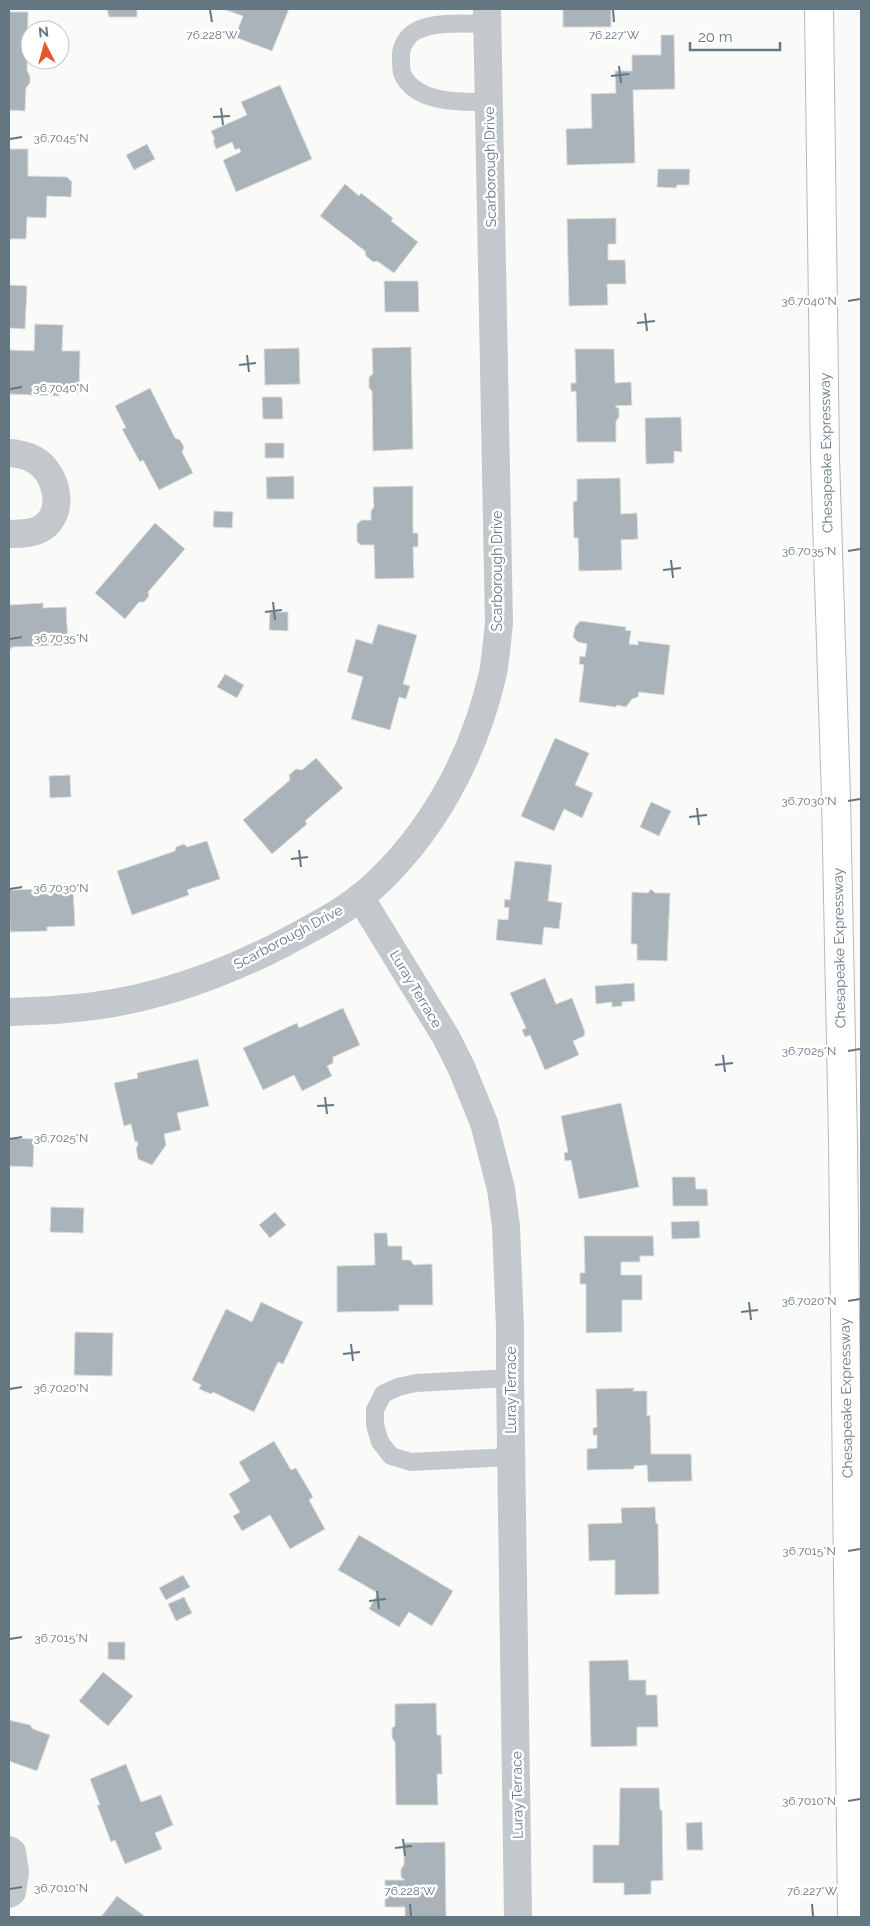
<svg xmlns="http://www.w3.org/2000/svg" width="870" height="1926" viewBox="0 0 870 1926" font-family="Raleway,sans-serif">
<style>
.building{fill:#aab3b9;stroke:#dcdcda}
.lines{fill:none;stroke-linecap:round;stroke-linejoin:round}
.highway-casing{stroke:#b4b9bd;stroke-width:30}
.lane{stroke:#c3c8cc;stroke-width:18}
.street{stroke:#c3c8cc;stroke-width:28}
.highway{stroke:#fff;stroke-width:28}
.ticks{fill:none;stroke:#657683;stroke-width:2}
.labels{text-anchor:middle;dominant-baseline:central;stroke-width:5;stroke-linejoin:round;paint-order:stroke}
.street-label{font-size:14px;fill:#657683;stroke:#fff}
.ticks-label{font-size:12px;text-anchor:middle;fill:#657683;stroke:#fff;stroke-width:5;stroke-linejoin:round;paint-order:stroke}
</style>
<rect width="100%" height="100%" fill="#fafaf8"/>
<!-- building -->
<g class="building">
<path d="M107,9H137V17H109Z"/>
<path d="M223,9H289L272,51L235,37L243,16Z"/>
<rect x="563" y="9" width="48" height="18"/>
<path d="M9,12H28L27,71L30,76V83L26,88L25,111L9,110Z"/>
<path d="M661,35H674L675,89L633,90L635,163L567,165L566,129L592,128L591,94L616,93L615,71H632V55H661Z"/>
<path d="M280,85L312,159L236,192L223,160L241,152L239,148L235,150L232,142L216,149L213,140H215L211,131L247,115L241,102Z"/>
<path d="M147,144L155,159L134,170L126,155Z"/>
<path d="M9,149H28V176L67,177L72,182L71,197L47,196L46,218L27,217L26,239H9Z"/>
<path d="M658,169H690L689,185H677L676,188L657,187Z"/>
<path d="M345,184L359,196L361,193L393,218L391,221L418,242L394,273L377,261L373,262L366,256L365,251L320,216Z"/>
<path d="M616,218V244H608V260H625L626,284H607L608,305L569,306L567,219Z"/>
<path d="M384,281H418L419,312H385Z"/>
<path d="M9,285L27,286L25,329L9,328Z"/>
<path d="M35,324L63,325L62,351H80L79,393L60,392L59,396L9,394V350L34,351Z"/>
<path d="M411,347L413,449L373,451L372,391L369,388V377L373,374L372,348Z"/>
<path d="M299,348L300,384L265,385L264,349Z"/>
<path d="M575,349H614L615,383L631,382L632,405L615,406L619,409V417L616,421V442H577L576,391L571,392V383H576Z"/>
<path d="M150,388L175,438L180,440L184,447L182,452L193,473L159,490L143,460L140,462L122,429L126,428L115,406Z"/>
<path d="M262,397H282L283,419H263Z"/>
<path d="M681,417L682,452L674,451V463L646,464L645,418Z"/>
<rect x="265" y="443" width="19" height="15"/>
<path d="M294,476V499H267L266,477Z"/>
<path d="M620,478L621,514L637,513L638,539L621,540L622,570L579,571L578,538H574L573,502L577,501V479Z"/>
<path d="M413,486V533H418V547H413L414,578L375,579L374,545H361L357,542V524L362,520H371V511L374,507L373,487Z"/>
<path d="M214,511L233,512L232,528L213,527Z"/>
<path d="M155,523L185,549L148,592L149,596L144,602H139L125,619L95,593Z"/>
<path d="M43,603V608L66,607L68,645L12,647L9,651V605Z"/>
<path d="M270,612H288V631L269,630Z"/>
<path d="M580,621L626,627L625,630L631,631L629,644L638,645V641L670,645L664,695L639,692L638,697L632,699L626,707L617,705L616,707L579,702L584,665L579,664L580,656L585,657L587,644L578,642L573,637L575,627Z"/>
<path d="M378,624L417,635L403,684L410,686L406,699L399,697L390,730L351,719L363,677L347,672L356,639L372,644Z"/>
<path d="M225,674L244,685L237,698L217,687Z"/>
<path d="M555,738L589,753L575,785L593,793L582,818L564,809L554,831L521,816Z"/>
<path d="M316,758L343,788L305,821L307,824L272,854L243,820L290,780L289,775L296,769L302,770Z"/>
<path d="M70,775L71,797L50,798L49,776Z"/>
<path d="M651,802L671,811L659,836L640,827Z"/>
<path d="M207,841L220,879L187,890L189,895L132,915L117,871L175,851L176,847L184,844L187,847Z"/>
<path d="M515,861L552,865L548,901L562,903L559,929L544,927L542,945L496,940L498,919L508,920L509,908L504,907L505,899L510,900Z"/>
<path d="M9,887L11,890L73,888L75,926L47,927V931L10,932Z"/>
<path d="M651,889L655,893H670L667,961L637,960V944H631L632,892L648,893Z"/>
<path d="M545,978L556,1004L572,998L585,1032L584,1036L573,1041L579,1055L545,1070L530,1035L525,1037L522,1030L526,1028L510,993Z"/>
<path d="M634,983L635,1001L622,1002V1006L612,1007V1002L596,1004L595,986Z"/>
<path d="M343,1008L360,1045L333,1057V1063L327,1066L332,1076L302,1091L294,1075L263,1090L243,1048L297,1023L299,1028Z"/>
<path d="M198,1059L209,1106L177,1113L181,1130L164,1134L166,1145L152,1165L138,1159L136,1147L138,1146L137,1141L135,1142L131,1124L124,1126L114,1083L138,1078L137,1073Z"/>
<path d="M621,1103L639,1187L579,1199L571,1160L565,1161L564,1153L568,1152L561,1116Z"/>
<path d="M9,1138L34,1139L33,1167L9,1166Z"/>
<path d="M672,1177H695L696,1189H707L708,1206H673Z"/>
<path d="M51,1207L84,1208L83,1233L50,1232Z"/>
<path d="M275,1212L286,1225L270,1238L259,1225Z"/>
<path d="M699,1221L700,1238L672,1239L671,1222Z"/>
<path d="M374,1233H387L388,1246H402V1260H410L414,1265L432,1264L433,1305H399V1311L337,1312V1266L375,1265Z"/>
<path d="M584,1236H653L654,1256H640V1262H621V1275H642V1300H622V1332L586,1333V1284H580V1273H585Z"/>
<path d="M261,1302L303,1322L283,1364L278,1362L254,1412L213,1392L211,1394L199,1389L201,1385L192,1380L226,1309L252,1322Z"/>
<path d="M75,1332L113,1333L112,1376L74,1375Z"/>
<path d="M634,1388L633,1391H647V1416L650,1415L651,1454H691L692,1481L648,1482L647,1465L634,1466V1469L587,1470V1449L597,1448V1435H593V1428L597,1427L596,1389Z"/>
<path d="M274,1441L291,1470L296,1468L313,1497L309,1500L325,1529L290,1549L270,1515L242,1531L233,1516L240,1512L229,1494L250,1481L239,1462Z"/>
<path d="M655,1507L656,1523L658,1524L659,1594L615,1595V1560L589,1561L588,1524L622,1523L621,1508Z"/>
<path d="M359,1535L453,1591L432,1626L409,1612L399,1627L369,1609L378,1593L338,1570Z"/>
<path d="M183,1575L190,1587L166,1600L159,1588Z"/>
<path d="M184,1597L192,1613L176,1621L168,1604Z"/>
<path d="M108,1642H125V1660L108,1659Z"/>
<path d="M628,1660L629,1680H646V1695H657L658,1727H637V1746L591,1747L589,1661Z"/>
<path d="M103,1672L133,1696L108,1726L79,1701Z"/>
<path d="M436,1703L437,1735H441L442,1774H437L438,1805H396L395,1742L392,1738V1728L395,1726V1704Z"/>
<path d="M9,1720L30,1725L33,1729L50,1735L37,1771L9,1761Z"/>
<path d="M126,1764L141,1802L161,1795L173,1825L155,1833L162,1849L125,1864L115,1840L111,1842L97,1805H100L90,1779Z"/>
<path d="M620,1788H659L660,1810H662L663,1880L651,1881V1894L624,1895V1883H593V1845H619Z"/>
<path d="M702,1822L703,1850H687L686,1823Z"/>
<path d="M445,1842L446,1917H405V1907H385V1880H405L401,1877V1869L404,1865V1843Z"/>
<path d="M117,1896L146,1917H101Z"/>
</g>
<g class="lines">
<!-- highway casing -->
<g class="highway-casing">
<path id="highway" d="M819,9L825,458L836,798L843,1141L852,1917"/>
</g>
<!-- lane -->
<g class="lane">
<path d="M486,24C465,24 438,21 418,30C408,34 400,47 401,57C401,62 401,69 402,73C415,104 461,102 488,102"/>
<path d="M510,1378L416,1383L398,1387L383,1394L375,1410V1425L380,1442L391,1456L411,1462L511,1457"/>
</g>
<!-- street -->
<g class="street">
<path d="M9,453C16,453 29,456 35,460C56,473 65,508 46,525C37,534 20,534 9,534"/>
<path d="M360,897L446,1037L462,1069L484,1123L501,1189L506,1226L510,1328V1378L518,1917"/>
<path d="M9,1012C28,1011 46,1011 65,1009C142,1004 216,978 284,943C313,927 342,913 367,892C432,835 474,756 493,673C496,657 497,640 499,624L487,9"/>
<path d="M9,1850L12,1852L15,1872L12,1892L9,1894"/>
</g>
<!-- highway -->
<use href="#highway" class="highway"/>
</g>
<!-- ticks -->
<path class="ticks" d="M210,10L212,22M613,10L614,22M619,66L621,83M611,76L629,74M221,108L223,125M213,117L230,116M10,139L22,137M848,301L860,299M645,313L647,331M637,323L655,321M247,355L249,372M239,365L256,363M10,389L22,387M848,551L860,549M671,560L673,578M663,570L681,568M273,602L275,620M265,612L282,610M10,639L22,637M848,801L860,799M697,808L699,825M689,817L707,815M299,850L301,867M291,859L308,857M10,889L22,887M848,1051L860,1049M723,1055L725,1072M715,1065L733,1063M325,1097L327,1114M317,1106L334,1105M10,1139L22,1137M848,1301L860,1299M749,1302L751,1320M741,1312L758,1310M351,1344L353,1361M343,1354L360,1352M10,1389L22,1387M848,1551L860,1549M377,1591L379,1609M369,1601L386,1599M10,1639L22,1637M848,1801L860,1799M403,1839L405,1856M395,1848L412,1846M10,1889L22,1887M410,1904L411,1916M812,1904L813,1916"/>
<g class="labels">
<!-- street labels -->
<g class="street-label">
<text transform="translate(490 167) rotate(-91)">Scarborough Drive</text>
<text transform="translate(826 453) rotate(-91)">Chesapeake Expressway</text>
<text transform="translate(497 571) rotate(-90)">Scarborough Drive</text>
<text transform="translate(288 937) rotate(-28)">Scarborough Drive</text>
<text transform="translate(839 948) rotate(-91)">Chesapeake Expressway</text>
<text transform="translate(416 989) rotate(59)">Luray Terrace</text>
<text transform="translate(511 1390) rotate(-90)">Luray Terrace</text>
<text transform="translate(846 1398) rotate(-91)">Chesapeake Expressway</text>
<text transform="translate(517 1795) rotate(-91)">Luray Terrace</text>
</g>
</g>
<g class="ticks-label">
<text x="212" y="39">76.228°W</text>
<text x="614" y="39">76.227°W</text>
<text x="61" y="142">36.7045°N</text>
<text x="809" y="305">36.7040°N</text>
<text x="61" y="392">36.7040°N</text>
<text x="809" y="555">36.7035°N</text>
<text x="61" y="642">36.7035°N</text>
<text x="809" y="805">36.7030°N</text>
<text x="61" y="892">36.7030°N</text>
<text x="809" y="1055">36.7025°N</text>
<text x="61" y="1142">36.7025°N</text>
<text x="809" y="1305">36.7020°N</text>
<text x="61" y="1392">36.7020°N</text>
<text x="809" y="1555">36.7015°N</text>
<text x="61" y="1642">36.7015°N</text>
<text x="809" y="1805">36.7010°N</text>
<text x="61" y="1892">36.7010°N</text>
<text x="410" y="1895">76.228°W</text>
<text x="812" y="1895">76.227°W</text>
</g>
<!-- border -->
<rect width="870" height="1926" fill="none" stroke="#657683" stroke-width="20"/>
<!-- north arrow -->
<g transform="translate(45 45) rotate(354)"><circle r="24" fill="#ffffff" stroke="#c1c8cd"/>
<path d="M0-4L9 19L0 12L-9 19Z" fill="#e4572e"/>
<text y="-8" font-size="14" font-weight="bold" text-anchor="middle" fill="#657683">N</text>
</g>
<!-- scale -->
<path d="M690 42v8h90v-8" fill="none" stroke="#657683" stroke-width="2.5"/>
<text x="698" y="42" font-size="15" fill="#657683" stroke="#ffffff" stroke-width="4" paint-order="stroke">20 m</text>
</svg>
